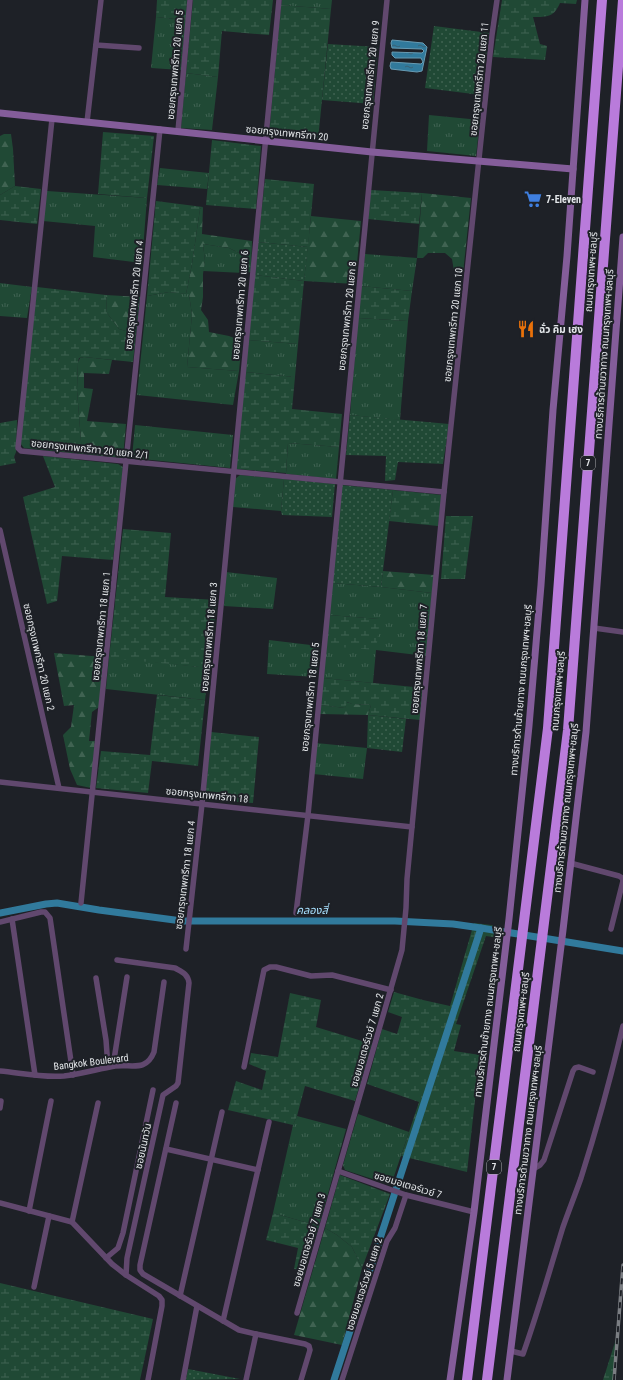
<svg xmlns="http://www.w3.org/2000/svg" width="623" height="1380" viewBox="0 0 623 1380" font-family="'Roboto Condensed','Noto Sans Thai',sans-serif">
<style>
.grass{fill:url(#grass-tufts)}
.forest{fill:url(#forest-firs)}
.wetland{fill:url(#wetland-marsh)}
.garden{fill:url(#garden-dots)}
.water{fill:url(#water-ripples);stroke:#679bb3}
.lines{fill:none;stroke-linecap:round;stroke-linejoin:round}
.canal{stroke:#317a9c;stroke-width:7}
.street{stroke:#61486e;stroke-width:5.5}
.secondary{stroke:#845d9a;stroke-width:7}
.highway{stroke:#b97bdb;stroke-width:10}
.rail-casing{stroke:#7b7e83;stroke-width:3.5}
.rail{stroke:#1e2127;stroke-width:2;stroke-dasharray:6;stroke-linecap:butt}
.labels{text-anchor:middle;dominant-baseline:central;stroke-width:4;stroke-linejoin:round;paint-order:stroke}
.shield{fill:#1e2127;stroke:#a9acb0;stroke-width:1}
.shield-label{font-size:9px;font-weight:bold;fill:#e4e7ea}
.street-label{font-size:10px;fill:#e4e7ea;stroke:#1e2127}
.poi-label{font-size:10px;font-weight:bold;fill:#e4e7ea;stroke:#1e2127;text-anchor:start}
.water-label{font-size:11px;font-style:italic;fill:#a7e0fe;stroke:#1e2127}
</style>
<defs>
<pattern id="grass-tufts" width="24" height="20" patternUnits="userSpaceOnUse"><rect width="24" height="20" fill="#204935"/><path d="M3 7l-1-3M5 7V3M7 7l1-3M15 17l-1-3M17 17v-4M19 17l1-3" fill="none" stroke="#406352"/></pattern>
<pattern id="forest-firs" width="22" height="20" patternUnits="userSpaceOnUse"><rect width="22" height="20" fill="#204935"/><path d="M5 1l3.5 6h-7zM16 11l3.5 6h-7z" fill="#406352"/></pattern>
<pattern id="wetland-marsh" width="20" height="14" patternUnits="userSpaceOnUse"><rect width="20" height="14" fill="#204935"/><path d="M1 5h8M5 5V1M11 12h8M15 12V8" fill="none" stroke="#406352"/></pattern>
<pattern id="garden-dots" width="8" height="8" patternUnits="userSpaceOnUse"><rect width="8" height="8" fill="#204935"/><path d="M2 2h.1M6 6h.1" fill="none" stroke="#406352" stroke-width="1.8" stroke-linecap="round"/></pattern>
<pattern id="water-ripples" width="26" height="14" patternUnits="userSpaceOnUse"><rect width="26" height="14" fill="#317a9c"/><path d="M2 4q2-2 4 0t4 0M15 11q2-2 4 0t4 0" fill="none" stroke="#3a6275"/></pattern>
</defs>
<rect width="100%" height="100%" fill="#1e2127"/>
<!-- grass -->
<g class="grass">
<path d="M282,0H332L331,9L281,5Z"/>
<path d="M156,17L186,20L181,70L151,68Z"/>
<path d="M186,73L218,77L212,130L181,128Z"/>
<path d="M429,115L480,120L476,156L427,151Z"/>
<path d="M160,168L209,173L207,189L157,185Z"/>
<path d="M47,191L147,198L142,263L93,257L95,226L43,221Z"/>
<path d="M203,244L229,248L241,254L244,273L203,271L205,261Z"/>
<path d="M365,254L417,258L412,291L361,286Z"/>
<path d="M0,283L32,287L27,318L0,316Z"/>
<path d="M169,292L189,294L192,315L187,367L239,371L233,405L137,395L147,296Z"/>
<path d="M358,318L408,321L400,420L350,415Z"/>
<path d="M248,340L298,344L295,377L245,372Z"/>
<path d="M135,425L233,435L230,468L132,458Z"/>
<path d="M288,443L339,447L336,479L286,474Z"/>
<path d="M240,475L284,479L281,511L233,507L235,479Z"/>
<path d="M226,572L277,578L273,609L224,606Z"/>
<path d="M332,583L381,587L432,593L426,656L376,650L373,683L323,678L326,646L379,619L329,615Z"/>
<path d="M269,640L319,646L317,677L267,674Z"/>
<path d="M109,657L209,668L205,700L106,689Z"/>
<path d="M316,743L367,748L363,779L313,774Z"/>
<path d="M358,1114L409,1132L391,1185L345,1170L343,1165Z"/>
<path d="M297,1116L346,1129L319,1226L273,1213L293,1125Z"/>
</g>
<!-- forest -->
<g class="forest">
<path d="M4,134H11L13,149L15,186L0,195V136Z"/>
<path d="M422,193L471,198L463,273L454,271L452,259L445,253H428L423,258H417Z"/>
<path d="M203,207L202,234L252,241L251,272L244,273L241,254L229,248L203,244L205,261L203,274V297L201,310L208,320L209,332L229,336L242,341L239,371L187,367L192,315L189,294H186L192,264L200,209Z"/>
<path d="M311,216L361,221L355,284L304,281Z"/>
<path d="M106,295L140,297L136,334L119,329L107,313Z"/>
<path d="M84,357L112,360L109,374L84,373V388L93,389L87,421L126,424L123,458L82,454L77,390L78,362L80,358Z"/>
<path d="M383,571L434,575L432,593L381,587Z"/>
<path d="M54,653L104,657L99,707L92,712L89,741H95L91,788L77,785L70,769L63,735L71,727L74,705L64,706Z"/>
<path d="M346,702L353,704L371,705L368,715L320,714L321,705L345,708Z"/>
<path d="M325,1228L337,1235L352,1247L362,1268L342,1345L294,1335Z"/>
</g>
<!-- wetland -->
<g class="wetland">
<path d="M157,0H187L186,20L156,17Z"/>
<path d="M193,0H273L269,35L222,31L218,77L186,73Z"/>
<path d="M502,0H577L576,4L560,3C554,17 548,17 533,17L540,44L547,46L545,60L493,57Z"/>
<path d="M281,5L331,9L318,140L269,134Z"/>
<path d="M103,132L154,136L147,198L98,194Z"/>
<path d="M212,140L261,146L256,209L206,205Z"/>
<path d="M265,179L314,184L308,247L258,242Z"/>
<path d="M15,186L41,189L37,224L0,220V195Z"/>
<path d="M371,190L422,193L419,224L368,219Z"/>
<path d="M156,201L203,207L200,209L192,264L186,294L169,292L147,296Z"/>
<path d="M255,275L304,281L298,344L248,340Z"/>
<path d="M361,286L412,291L408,321L358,318Z"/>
<path d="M37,287L106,295L107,313L119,329L136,334L133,362L84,357L79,358L78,362L77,390L82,454L24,448L20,443Z"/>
<path d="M245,372L295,377L292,409L342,414L339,447L288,443L286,473L236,469Z"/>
<path d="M17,420L16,452L14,457L16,463L0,466V423Z"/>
<path d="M43,456L118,464L123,467L113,560L62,556L57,601L47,604L23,497L55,487Z"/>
<path d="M393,490L442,495L438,526L389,521Z"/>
<path d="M446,516H473L465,579H441Z"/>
<path d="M123,529L171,533L165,597L217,600L209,668L109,658Z"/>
<path d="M329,615L380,619L376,650L326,646Z"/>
<path d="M323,678L424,688L420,720L368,715L371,705L352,704L347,702L345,708L321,705Z"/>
<path d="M157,695L205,700L198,766L152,761L148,793L96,788L101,751L150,755Z"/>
<path d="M211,732L259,737L253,803L205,800Z"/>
<path d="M474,923L500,926L499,938L486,936L456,1024L461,1025L454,1051L480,1055L467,1172L401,1156L419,1102L367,1084L382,1029L397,1034L402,1017L388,1012L394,992L423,1000L450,1006Z"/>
<path d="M290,993L321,1000L316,1027L372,1044L355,1101L305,1086L297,1116L293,1125L228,1110L236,1081L262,1090L266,1071L249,1064L251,1053L278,1057Z"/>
<path d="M340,1175L390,1194L362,1268L352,1247L337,1235L325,1228Z"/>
<path d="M273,1213L319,1226L305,1270L294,1269L298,1248L266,1240Z"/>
<path d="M0,1283L153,1319L140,1380H0Z"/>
<path d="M619,1337L615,1380H603L616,1339Z"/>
</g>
<!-- garden -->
<g class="garden">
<path d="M434,26L489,33L481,95L425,88Z"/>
<path d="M328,44L378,47L373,104L322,100Z"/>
<path d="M258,242L308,247L304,281L255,275Z"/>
<path d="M350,415L449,424L443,464L398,462L395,480L385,481L386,456L346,455Z"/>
<path d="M284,479L335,484L332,517L282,515L281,511Z"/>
<path d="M341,485L393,490L381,587L332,583Z"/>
<path d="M368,715L406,719L402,752L367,748Z"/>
<path d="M188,1369L240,1379L186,1380Z"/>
</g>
<!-- water -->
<path class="water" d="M392,40L423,43L427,47L422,71L417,72L391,69L390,66L391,62L421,64L423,62L421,58H395L392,55V52L422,53L424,51L422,49L392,48L391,43Z"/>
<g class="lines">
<!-- canal -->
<g class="canal">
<path d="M0,913L46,904L57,903L99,910L182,921H395L453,924L481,928L623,951"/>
<path d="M334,1380L481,928"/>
</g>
<!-- street -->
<g class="street">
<path d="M96,45L139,48"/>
<path d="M52,119L18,448L21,451L444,492"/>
<path d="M87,122L101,0"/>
<path d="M178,131L190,0"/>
<path d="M0,530L59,788"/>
<path d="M594,628L623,632"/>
<path d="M0,782L412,827"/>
<path d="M570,863L619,876L622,878L623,880"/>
<path d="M81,903L160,129"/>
<path d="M296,913L308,815L387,0"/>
<path d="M12,919L35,1075"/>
<path d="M0,922L41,912H45L50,918L73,1075"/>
<path d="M611,929L623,881"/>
<path d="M186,949L202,804L279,0"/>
<path d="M117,960L175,968C182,972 188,974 189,983L178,1083L176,1086L163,1095L127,1258L126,1275L159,1296L162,1300V1306L148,1380"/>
<path d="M96,978L106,1040L108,1067"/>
<path d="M113,1066L127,977"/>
<path d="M244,1067L264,970L270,967H276L311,976L332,975L391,990"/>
<path d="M0,1071C21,1073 43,1078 64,1076C81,1074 98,1069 115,1066C132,1064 146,1072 154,1052L164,982"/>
<path d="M176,1103L140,1265V1270L143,1274L239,1330L256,1334L305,1344L309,1346L310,1350L301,1380"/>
<path d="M0,1108L1,1101"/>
<path d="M166,1149L258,1170"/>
<path d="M533,1169L540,1165L544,1160L573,1071L575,1068L579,1067L593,1072"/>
<path d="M338,1171L406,1195L474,1212"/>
<path d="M0,1203L72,1222L112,1264L126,1275"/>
<path d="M29,1211L51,1101"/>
<path d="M72,1222L98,1103"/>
<path d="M106,1258L118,1248L123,1233L153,1090"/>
<path d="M34,1287L49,1216"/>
<path d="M180,1296L222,1112"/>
<path d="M297,1313L402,950L406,908L407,879L444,492L492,35L497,0"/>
<path d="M223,1321L269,1122"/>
<path d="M511,1351L523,1354C538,1312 550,1269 563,1227C569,1210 575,1195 581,1178C597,1128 611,1077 623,1026"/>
<path d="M183,1380L197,1306"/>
<path d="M246,1380L256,1334"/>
<path d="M342,1380L387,1241L395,1228L406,1195"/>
</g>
<!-- secondary -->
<g class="secondary">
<path d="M0,113L372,152L573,169"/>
<path d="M450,1380L474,1212L509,919L529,726L541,585L553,410L567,256L585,0"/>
<path d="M507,1380L563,930L586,732L623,237"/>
</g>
<!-- highway -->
<g class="highway">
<path d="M467,1380L548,728L602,0"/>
<path d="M487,1380L568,730L623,0"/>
</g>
<!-- rail casing -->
<g class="rail-casing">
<path id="rail" d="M614,1380L623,1265"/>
</g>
<!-- rail -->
<use href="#rail" class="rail"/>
</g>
<!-- icons -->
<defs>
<g id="supermarket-bare" transform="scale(1.38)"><path d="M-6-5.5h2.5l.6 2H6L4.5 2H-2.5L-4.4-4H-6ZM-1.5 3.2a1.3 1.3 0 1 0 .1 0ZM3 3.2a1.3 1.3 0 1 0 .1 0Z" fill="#3f7fe0" stroke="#1e2127" stroke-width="2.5" paint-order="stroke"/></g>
<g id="restaurant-bare" transform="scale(1.38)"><path d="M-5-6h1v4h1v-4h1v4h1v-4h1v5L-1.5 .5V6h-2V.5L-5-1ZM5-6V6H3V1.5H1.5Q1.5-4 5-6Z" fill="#e8710a" stroke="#1e2127" stroke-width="2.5" paint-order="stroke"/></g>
</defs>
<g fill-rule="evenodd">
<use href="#supermarket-bare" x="533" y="199"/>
<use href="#restaurant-bare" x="526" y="329"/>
</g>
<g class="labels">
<!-- shield labels -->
<g class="shield">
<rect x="581" y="456" width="14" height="14" rx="3"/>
<rect x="487" y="1160" width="14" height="14" rx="3"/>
</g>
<g class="shield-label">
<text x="588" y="463">7</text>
<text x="494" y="1167">7</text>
</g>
<!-- street labels -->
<g class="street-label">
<text transform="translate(175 65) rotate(-85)">ซอยกรุงเทพกรีฑา 20 แยก 5</text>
<text transform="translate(370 75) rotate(-84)">ซอยกรุงเทพกรีฑา 20 แยก 9</text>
<text transform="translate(479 79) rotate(-84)">ซอยกรุงเทพกรีฑา 20 แยก 11</text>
<text transform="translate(287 133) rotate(6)">ซอยกรุงเทพกรีฑา 20</text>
<text transform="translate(591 272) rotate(-86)">ถนนกรุงเทพฯ-ชลบุรี</text>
<text transform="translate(134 295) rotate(-84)">ซอยกรุงเทพกรีฑา 20 แยก 4</text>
<text transform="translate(240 305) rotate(-85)">ซอยกรุงเทพกรีฑา 20 แยก 6</text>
<text transform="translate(347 316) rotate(-84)">ซอยกรุงเทพกรีฑา 20 แยก 8</text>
<text transform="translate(453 325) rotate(-84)">ซอยกรุงเทพกรีฑา 20 แยก 10</text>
<text transform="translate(604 354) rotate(-86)">ทางบริการด้านขวาทาง ถนนกรุงเทพฯ-ชลบุรี</text>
<text transform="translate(90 449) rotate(6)">ซอยกรุงเทพกรีฑา 20 แยก 2/1</text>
<text transform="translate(101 626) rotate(-84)">ซอยกรุงเทพกรีฑา 18 แยก 1</text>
<text transform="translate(209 637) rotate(-85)">ซอยกรุงเทพกรีฑา 18 แยก 3</text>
<text transform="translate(39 657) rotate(77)">ซอยกรุงเทพกรีฑา 20 แยก 2</text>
<text transform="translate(419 659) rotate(-85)">ซอยกรุงเทพกรีฑา 18 แยก 7</text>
<text transform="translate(521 690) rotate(-85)">ทางบริการด้านซ้ายทาง ถนนกรุงเทพฯ-ชลบุรี</text>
<text transform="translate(558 691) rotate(-85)">ถนนกรุงเทพฯ-ชลบุรี</text>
<text transform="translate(310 697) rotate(-84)">ซอยกรุงเทพกรีฑา 18 แยก 5</text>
<text transform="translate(207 795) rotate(6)">ซอยกรุงเทพกรีฑา 18</text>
<text transform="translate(566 808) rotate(-84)">ทางบริการด้านขวาทาง ถนนกรุงเทพฯ-ชลบุรี</text>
<text transform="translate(185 875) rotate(-83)">ซอยกรุงเทพกรีฑา 18 แยก 4</text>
<text transform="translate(488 1012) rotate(-83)">ทางบริการด้านซ้ายทาง ถนนกรุงเทพฯ-ชลบุรี</text>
<text transform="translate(521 1012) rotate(-83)">ถนนกรุงเทพฯ-ชลบุรี</text>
<text transform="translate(367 1040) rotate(-74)">ซอยมอเตอร์เวย์ 7 แยก 2</text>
<text transform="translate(91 1062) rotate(-7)">Bangkok Boulevard</text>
<text transform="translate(528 1130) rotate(-83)">ทางบริการด้านขวาทาง ถนนกรุงเทพฯ-ชลบุรี</text>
<text transform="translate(143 1146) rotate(-78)">ซอยนันทวัน</text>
<text transform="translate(408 1185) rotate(17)">ซอยมอเตอร์เวย์ 7</text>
<text transform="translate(309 1240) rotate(-74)">ซอยมอเตอร์เวย์ 7 แยก 3</text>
<text transform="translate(364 1284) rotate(-72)">ซอยมอเตอร์เวย์ 5 แยก 2</text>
</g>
<!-- poi labels -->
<g class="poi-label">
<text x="546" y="199">7-Eleven</text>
<text x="539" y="329">ฉั่ว คิม เฮง</text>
</g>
<!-- water labels -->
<g class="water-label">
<text x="312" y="910">คลองสี่</text>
</g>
</g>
</svg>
